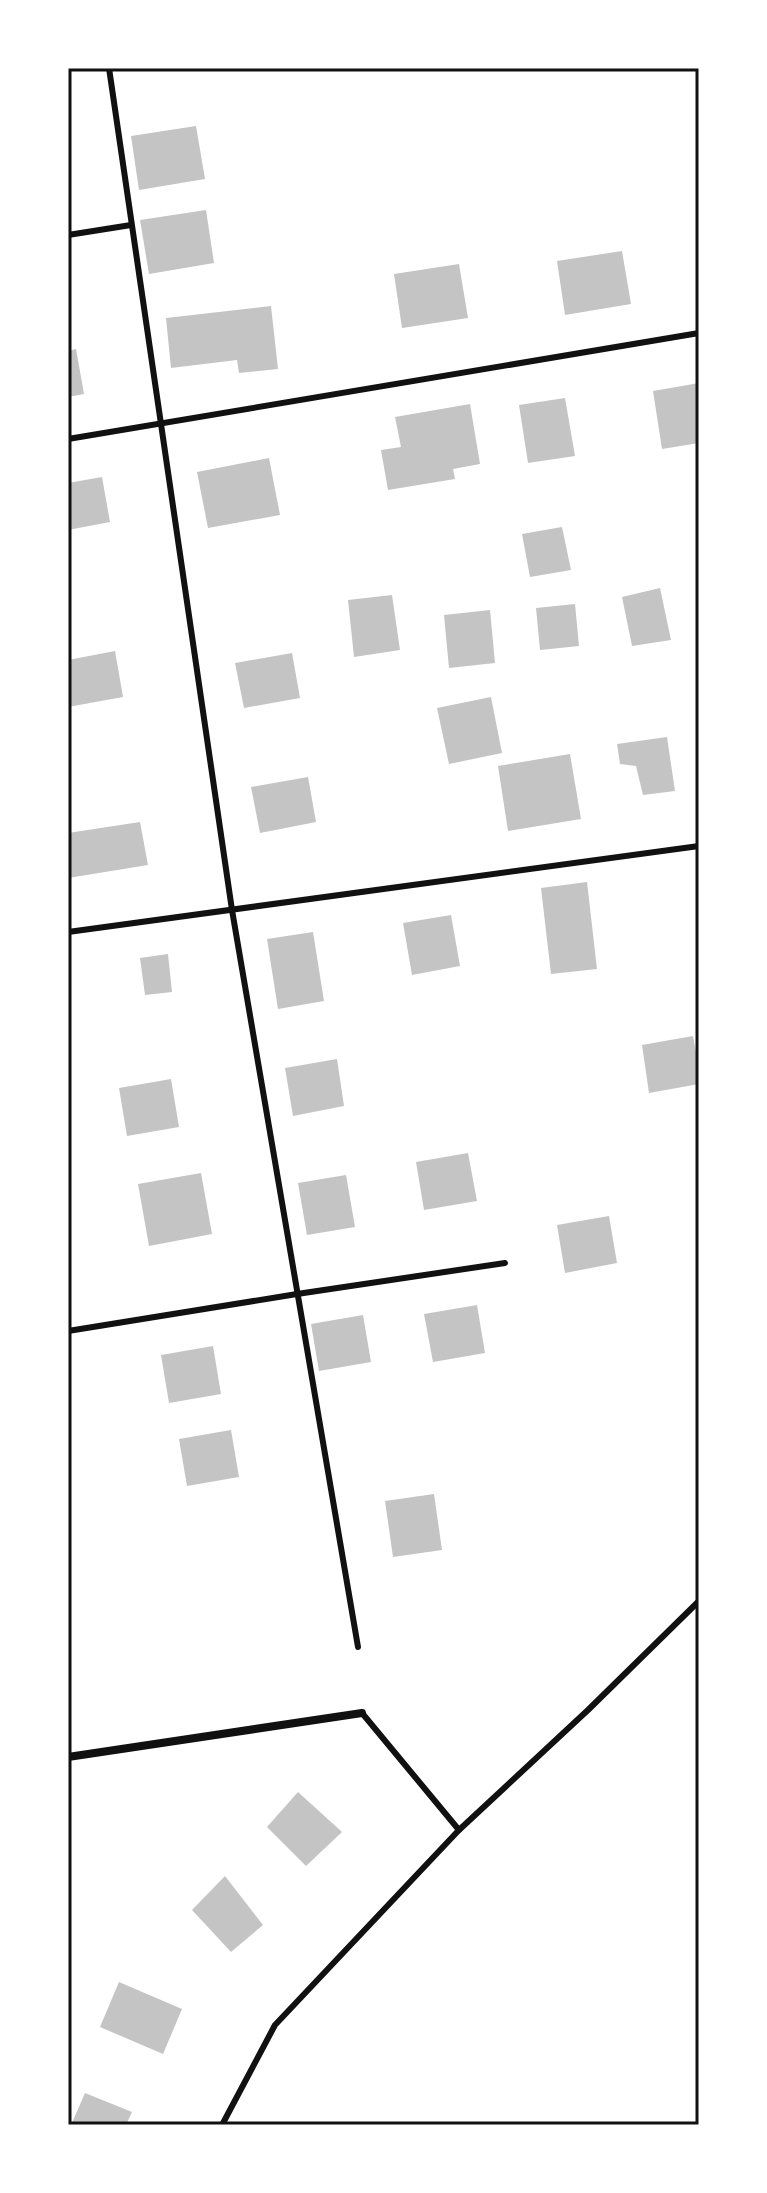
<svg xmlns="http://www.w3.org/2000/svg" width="767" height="2193" viewBox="0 0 767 2193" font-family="'DM Sans',sans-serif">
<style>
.building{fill:#c4c4c4}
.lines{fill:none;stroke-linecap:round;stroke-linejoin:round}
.service{stroke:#111;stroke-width:6}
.minor{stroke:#111;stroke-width:8}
.neatline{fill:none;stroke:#111;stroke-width:3}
</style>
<rect width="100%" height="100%" fill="#fff"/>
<!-- building -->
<g class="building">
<path d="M196,126L205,179L139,190L131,136Z"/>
<path d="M206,210L214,263L149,274L140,220Z"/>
<path d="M622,251L631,304L565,315L557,261Z"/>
<path d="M459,264L468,318L402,328L394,274Z"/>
<path d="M271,306L278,369L239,373L237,360L171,368L166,318Z"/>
<path d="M76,349L84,394L68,397V351Z"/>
<path d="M699,383V443L662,449L653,391Z"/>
<path d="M565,398L575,456L528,463L519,405Z"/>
<path d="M470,404L480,464L453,469L455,479L388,490L381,450L401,447L395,417Z"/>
<path d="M269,458L280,515L208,528L197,472Z"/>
<path d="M102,477L110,522L68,530V483Z"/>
<path d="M562,527L571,570L530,577L522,534Z"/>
<path d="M660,588L671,640L632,646L622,597Z"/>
<path d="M392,595L400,650L354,657L348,600Z"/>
<path d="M575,604L579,646L540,650L536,608Z"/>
<path d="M490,610L495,663L449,668L444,615Z"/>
<path d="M115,651L123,697L68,707V660Z"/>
<path d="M292,653L300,698L244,708L235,663Z"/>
<path d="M491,697L502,753L449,764L437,708Z"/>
<path d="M667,737L675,791L643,795L636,766L620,764L617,744Z"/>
<path d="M570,754L581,819L508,831L498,766Z"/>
<path d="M308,777L316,822L260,833L251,787Z"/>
<path d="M140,822L148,865L68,878V833Z"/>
<path d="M587,882L597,969L551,974L541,888Z"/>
<path d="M451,915L460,966L412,975L403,923Z"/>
<path d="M313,932L324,1001L278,1009L267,939Z"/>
<path d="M168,954L172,992L145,995L140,958Z"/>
<path d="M693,1036L699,1069V1084L649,1093L642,1045Z"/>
<path d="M337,1059L344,1106L293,1116L285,1068Z"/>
<path d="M171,1079L179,1127L127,1136L119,1088Z"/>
<path d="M468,1153L477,1201L424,1210L416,1162Z"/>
<path d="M201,1173L212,1234L149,1246L138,1184Z"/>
<path d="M346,1175L355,1227L307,1235L298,1183Z"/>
<path d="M609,1216L617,1263L565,1273L557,1225Z"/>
<path d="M477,1305L485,1353L433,1362L424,1314Z"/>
<path d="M363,1315L371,1362L319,1371L311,1324Z"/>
<path d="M213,1346L221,1394L169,1403L161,1355Z"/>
<path d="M231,1430L239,1477L187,1486L179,1439Z"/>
<path d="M434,1494L442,1550L393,1557L385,1501Z"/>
<path d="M298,1792L342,1832L306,1866L267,1827Z"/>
<path d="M225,1876L263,1925L231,1952L192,1910Z"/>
<path d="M119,1982L182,2009L163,2054L100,2027Z"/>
<path d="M85,2093L132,2112L126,2125H71Z"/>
</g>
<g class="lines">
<!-- service -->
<g class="service">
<path d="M109,68L232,910L358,1647"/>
<path d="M68,235L131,225"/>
<path d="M68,439L699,333"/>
<path d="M68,932L699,846"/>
<path d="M68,1331L297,1294L505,1263"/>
<path d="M362,1713L459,1830"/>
<path d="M222,2125L275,2025L459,1830L588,1710L699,1601"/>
</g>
<!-- minor -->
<path class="minor" d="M68,1757L362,1713"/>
</g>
<!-- border -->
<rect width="767" height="2193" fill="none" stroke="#ffffff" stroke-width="140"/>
<rect x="70" y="70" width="627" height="2053" class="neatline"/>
</svg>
